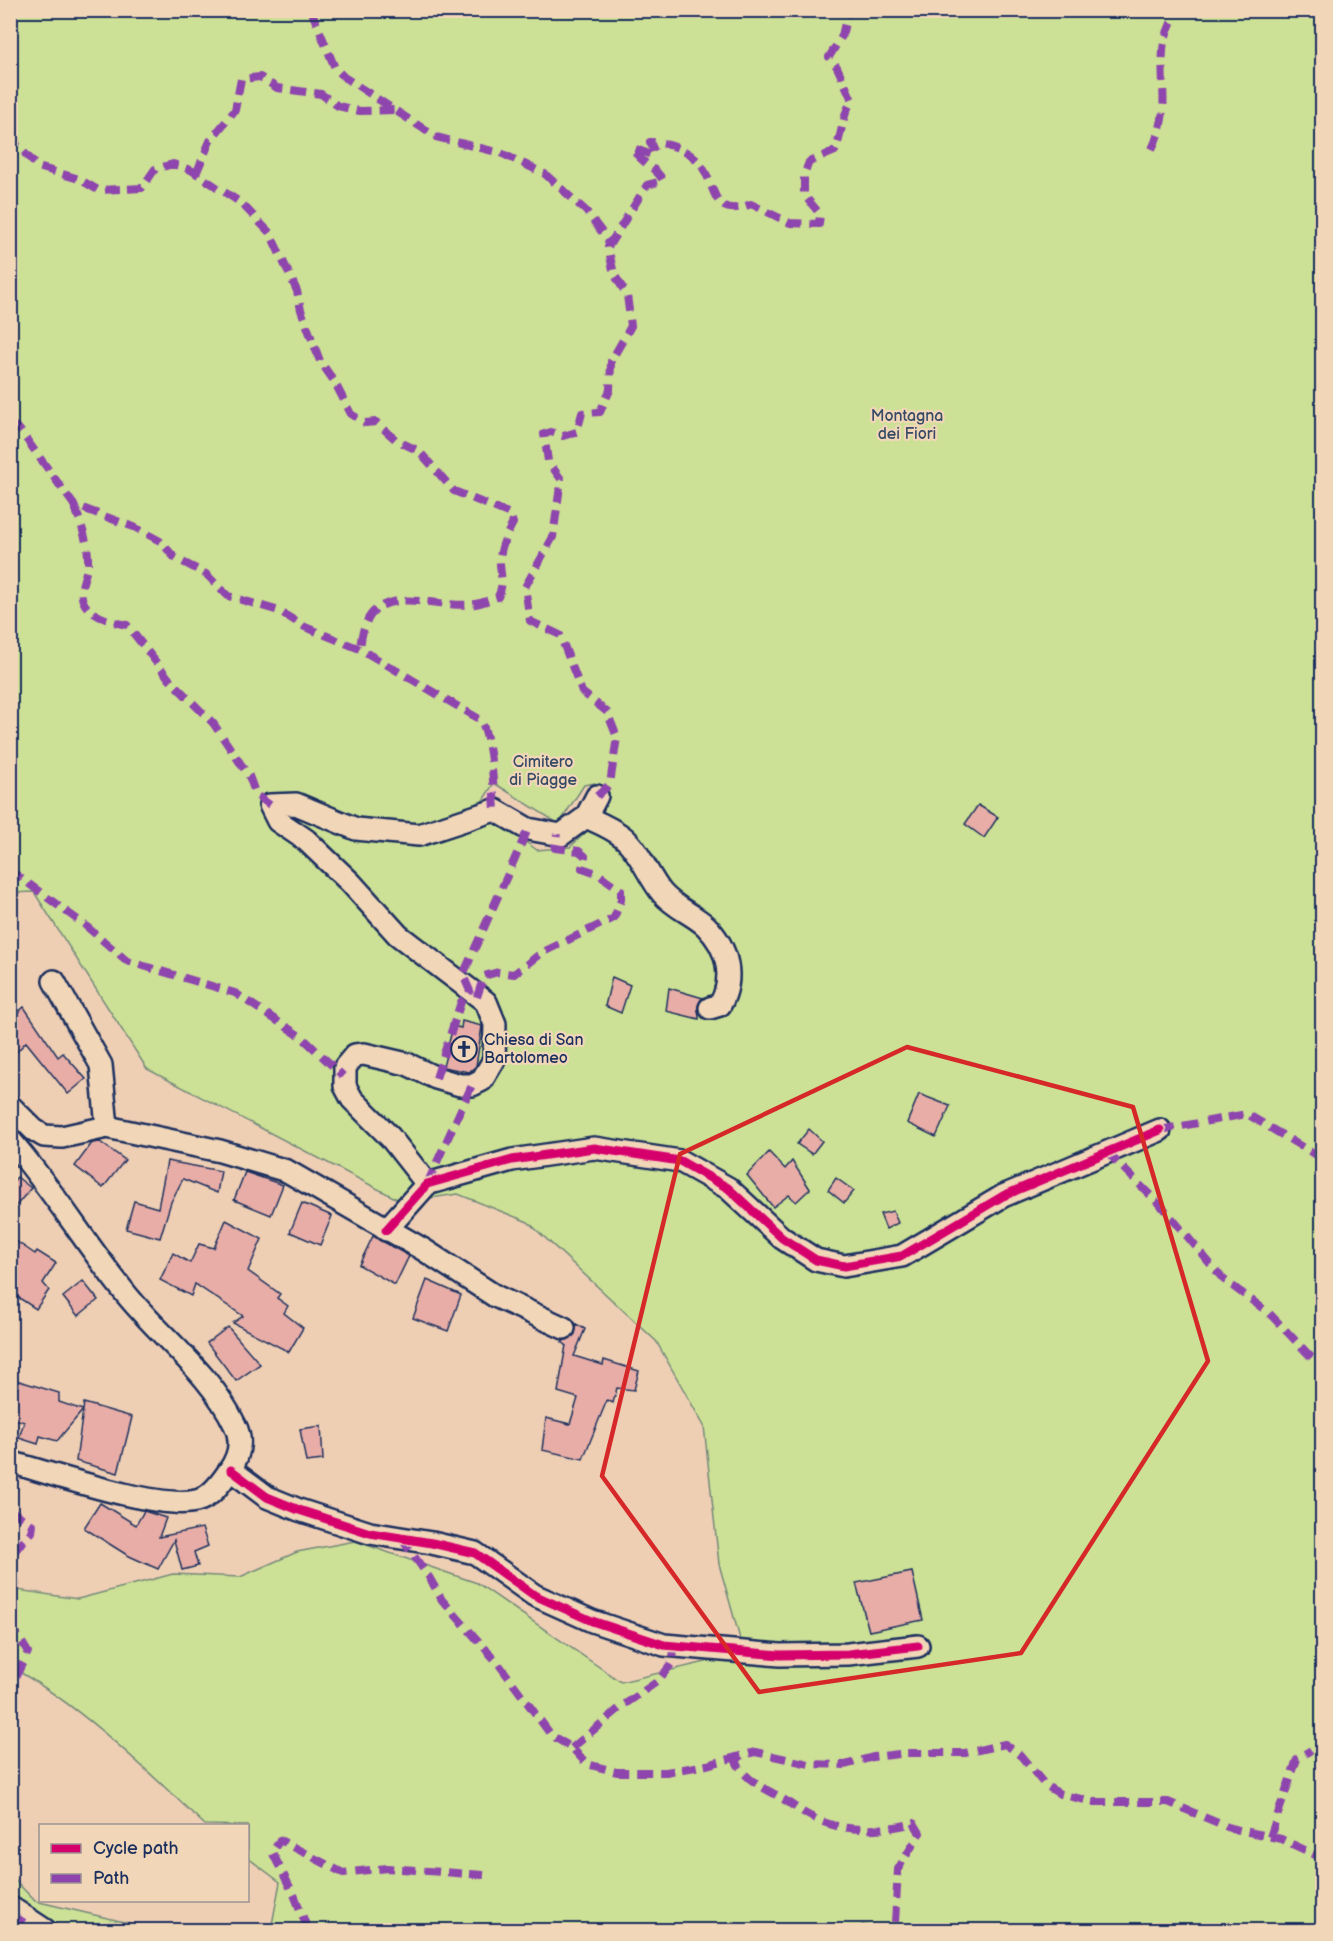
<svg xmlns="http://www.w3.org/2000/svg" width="1333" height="1941" viewBox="0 0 1333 1941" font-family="'Balsamiq Sans',sans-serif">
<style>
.green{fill:#cce195;stroke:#74887a;stroke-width:1.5;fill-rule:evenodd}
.building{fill:#e8ada6;stroke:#1b2f5e;stroke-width:1.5}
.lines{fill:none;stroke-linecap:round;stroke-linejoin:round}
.minor-casing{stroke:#1b2f5e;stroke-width:26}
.minor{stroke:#f1d7b8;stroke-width:21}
.quiet{stroke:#8e44ad;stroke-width:8;stroke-dasharray:15 8;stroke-linecap:butt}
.cycleway-casing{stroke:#f1d7b8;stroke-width:13}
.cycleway{stroke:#d6006c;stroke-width:9}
.marked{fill:none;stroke:#d62828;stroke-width:4.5;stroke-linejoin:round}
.labels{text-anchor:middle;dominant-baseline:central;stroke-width:4.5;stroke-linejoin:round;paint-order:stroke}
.park-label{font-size:16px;fill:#364a66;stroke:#f1d7b8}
.poi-label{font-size:16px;fill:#1b2f5e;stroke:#f1d7b8;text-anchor:start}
</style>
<rect width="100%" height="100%" fill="#efcfb4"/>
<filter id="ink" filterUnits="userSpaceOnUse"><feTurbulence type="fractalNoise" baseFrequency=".0167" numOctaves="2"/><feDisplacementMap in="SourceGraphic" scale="12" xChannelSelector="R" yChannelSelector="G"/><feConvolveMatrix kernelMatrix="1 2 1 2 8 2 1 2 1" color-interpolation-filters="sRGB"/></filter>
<g filter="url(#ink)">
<!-- green -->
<g class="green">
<path d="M11,11H1322V1930H886L863,1925L850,1930H271L280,1882L248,1858V1826L205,1825C144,1768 84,1708 11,1667V1589L78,1599L173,1574L240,1577L297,1552L355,1541L477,1583L621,1682L744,1653L719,1564L704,1426L656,1341L528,1222L458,1194L403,1202L147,1069L34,892L11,893ZM494,783L559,824L584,785L595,783L609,793L599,820L570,847L537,850L478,808Z"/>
<path d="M10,1875L35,1901L133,1924L182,1930H11Z"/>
</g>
<!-- building -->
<g class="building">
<path d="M978,805L998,817L984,838L965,824Z"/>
<path d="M612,977L630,985L621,1013L605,1006Z"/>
<path d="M669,988L703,998L698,1006L699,1019L666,1011Z"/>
<path d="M24,1007L58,1057L63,1053L86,1079L68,1094L26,1042L10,1059V1020Z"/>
<path d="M462,1021L482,1026L476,1066L469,1072L443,1067L453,1026L461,1028Z"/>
<path d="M919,1094L950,1106L936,1137L907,1123Z"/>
<path d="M809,1129L822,1141L812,1154L797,1144Z"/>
<path d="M100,1142L125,1160L103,1188L75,1166L92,1143Z"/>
<path d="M769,1152L785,1169L792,1161L810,1189L796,1202L789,1195L773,1207L747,1175Z"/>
<path d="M167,1161L221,1171L217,1193L183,1179L171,1202L160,1238L126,1229L134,1201L158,1208Z"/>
<path d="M245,1172L283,1185L271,1215L234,1200Z"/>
<path d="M17,1177L31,1188L10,1213V1185Z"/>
<path d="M836,1178L854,1191L844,1203L828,1190Z"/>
<path d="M302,1203L332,1216L320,1245L290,1232Z"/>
<path d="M893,1211L898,1223L886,1229L880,1214Z"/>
<path d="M226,1220L262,1239L248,1271L280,1294L277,1298L288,1306L284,1313L303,1328L289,1352L233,1323L243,1316L195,1284L191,1296L160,1280L173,1253L190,1263L199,1244L214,1248Z"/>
<path d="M373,1236L409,1256L395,1285L359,1265Z"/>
<path d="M10,1237L35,1254L37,1251L56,1263L43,1283L49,1290L36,1309L10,1292Z"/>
<path d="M427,1280L461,1295L448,1331L413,1318Z"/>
<path d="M83,1281L98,1300L78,1316L63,1297Z"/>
<path d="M576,1324L585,1329L574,1356L603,1365L604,1360L639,1371L634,1390L617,1388L613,1403L607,1400L583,1459L542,1450L546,1418L570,1424L578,1398L558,1392L566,1345L562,1342L575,1334Z"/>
<path d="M228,1327L260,1364L236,1381L207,1343Z"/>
<path d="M16,1380L59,1393V1402L83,1410L57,1441L40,1436L38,1444L19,1438L24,1422L15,1419L10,1409Z"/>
<path d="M84,1403L132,1417L118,1473L76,1461Z"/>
<path d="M321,1426L323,1460L306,1462L300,1429Z"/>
<path d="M100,1503L136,1525L144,1511L166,1518L159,1537L202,1528L208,1546L194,1552L198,1566L182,1570L174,1540L158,1569L127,1555L84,1528Z"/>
<path d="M912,1572L923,1620L869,1631L856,1583Z"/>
</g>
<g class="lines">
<!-- minor casing -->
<g class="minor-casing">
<g id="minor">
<path d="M586,817C599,823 612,828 623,837C640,851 648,876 662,893C675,908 693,914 706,926C728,948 735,978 720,1005L710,1008"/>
<path d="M54,981L101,1065L107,1127"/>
<path d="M10,1106L34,1130L44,1136L62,1137L107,1127L220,1151L287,1171L424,1250L495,1296L564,1328"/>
<path d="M10,1140C51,1187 83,1240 122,1289C158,1336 209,1370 235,1425C243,1441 239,1457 229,1471C221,1483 210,1498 196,1501C158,1510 53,1474 10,1462"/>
<path d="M427,1184L390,1137L352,1099L345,1086V1067L355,1055L364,1054L407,1064L436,1078L460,1085H472L482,1080L494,1060L495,1024L486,1002L398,935L351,883L306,840L278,821L270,805L296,804L356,829L419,835L495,810L528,829L561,835L586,817L597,796"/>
<path d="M386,1230L427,1184L512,1160L594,1148L680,1161L728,1188L782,1238L816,1260L844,1266L902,1256L1003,1196L1160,1130"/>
<path d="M231,1470L267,1497L299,1510L370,1533L432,1543L475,1553L534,1595L592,1621L664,1645L780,1655L848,1654L918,1646"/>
<path d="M10,1907L45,1930"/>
</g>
</g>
<!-- minor -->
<use href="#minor" class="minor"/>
<!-- quiet -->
<g class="quiet">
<path d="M311,10L335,68L344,77L436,137L501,153L545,174L586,211L610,243"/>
<path d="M10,110L16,144L38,167L79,179L98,190L142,188L155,169L173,164L191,170L241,203L270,233L297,291L301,310L320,361L334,381L351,414L365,423L376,422L396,440L419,451L454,491L510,514L513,523C506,536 499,549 500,564C501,578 504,584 498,597C491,599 483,603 475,604C430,610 366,574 360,649"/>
<path d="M1152,149C1171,109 1160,91 1163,51C1163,38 1172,23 1176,10"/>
<path d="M196,174L210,141L235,110L241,79L260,77L277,88L321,94L338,106L360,111L394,110"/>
<path d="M10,423L19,429L74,505L134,527L160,541L175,558L206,574L228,596L279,611L305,627L360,649L481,720C492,744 493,782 495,810"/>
<path d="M74,505C81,524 89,543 88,564C87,572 83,580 82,587C77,613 108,621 127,625L170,680L213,723L249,776L256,795L270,805"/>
<path d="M597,796L610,784L617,737L607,712L582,692L560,635L530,621L525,587L553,537L561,479L548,461L544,434L551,432L563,436L577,432L582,413L600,412L610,390L611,361L631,326L627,295L614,274L608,247L647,185L663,181C657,167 638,162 633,148L652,155L655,153L650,142C667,142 690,150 701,165C717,187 711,220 751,204L790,223L819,224L820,214L804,195V175L809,162L835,151C843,132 841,118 852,100L837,67L829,57L842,36L848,10"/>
<path d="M10,870L86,926L127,961L235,993L303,1038L343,1076"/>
<path d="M477,997L484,976L498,972L514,974L541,953L614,918L621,900V890L597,873L582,868L585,856L579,851L555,848L557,834"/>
<path d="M436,1078L461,1002L470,991L463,975L528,829"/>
<path d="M1160,1130L1247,1114L1314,1154L1322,1152"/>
<path d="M1107,1152L1165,1210L1223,1279L1269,1313L1312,1358H1322"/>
<path d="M427,1184L472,1085"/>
<path d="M10,1510L33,1525L32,1532L11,1555L16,1584L10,1594"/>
<path d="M401,1538L429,1577L442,1600L498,1663L551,1735L572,1748L587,1764L617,1772H666L707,1765L755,1752L809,1764L845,1765L873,1757L907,1753H965L1005,1744L1021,1756L1045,1785L1060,1794L1094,1802H1168L1230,1828L1281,1839L1322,1858"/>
<path d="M10,1623L28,1652L10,1688"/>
<path d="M572,1748L621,1707L658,1681L673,1662L674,1646"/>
<path d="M741,1756L736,1761C745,1780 761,1786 778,1796C790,1803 801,1812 814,1818C843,1833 884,1831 914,1823L920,1833L898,1869L895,1923L892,1930"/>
<path d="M1270,1837L1297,1759L1311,1750"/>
<path d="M15,1930L23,1917"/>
<path d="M308,1930L295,1897L272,1852L280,1840L343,1873L387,1868L484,1875"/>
</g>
<!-- cycleway casing -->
<g class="cycleway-casing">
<g id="cycleway">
<path d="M386,1230L427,1184L512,1160L594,1148L680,1161L728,1188L782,1238L816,1260L844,1266L902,1256L1003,1196L1160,1130"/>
<path d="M231,1470L267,1497L299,1510L370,1533L432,1543L475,1553L534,1595L592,1621L664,1645L780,1655L848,1654L918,1646"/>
</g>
</g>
<!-- cycleway -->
<use href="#cycleway" class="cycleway"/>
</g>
</g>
<!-- marked area -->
<path class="marked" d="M907,1047L1133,1107L1208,1361L1021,1653L759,1692L602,1476L680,1154Z"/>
<!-- icons -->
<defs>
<g id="church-ring" transform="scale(1.35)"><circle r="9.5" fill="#f1d7b8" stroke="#1b2f5e" stroke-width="1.5"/><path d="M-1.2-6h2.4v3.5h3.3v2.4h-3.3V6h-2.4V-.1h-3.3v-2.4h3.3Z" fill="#1b2f5e"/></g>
</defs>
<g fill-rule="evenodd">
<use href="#church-ring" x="464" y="1049"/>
</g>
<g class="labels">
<!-- park labels -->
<g class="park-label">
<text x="907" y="416">Montagna<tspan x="907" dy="18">dei Fiori</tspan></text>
<text x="543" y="762">Cimitero<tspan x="543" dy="18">di Piagge</tspan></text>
</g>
<!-- poi labels -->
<g class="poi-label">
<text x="484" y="1040">Chiesa di San<tspan x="484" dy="18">Bartolomeo</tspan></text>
</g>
</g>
<!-- margin -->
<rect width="1333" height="1941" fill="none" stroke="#f1d7b8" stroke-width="36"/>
<rect x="18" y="18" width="1297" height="1905" fill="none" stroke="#1b2f5e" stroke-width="2" filter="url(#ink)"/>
<!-- legend -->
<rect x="39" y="1824" width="210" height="78" fill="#f1d7b8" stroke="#9b9494" stroke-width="1.5"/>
<rect x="51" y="1844" width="30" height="9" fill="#d6006c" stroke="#9b9494" stroke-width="1.5"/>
<text x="93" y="1854" font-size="18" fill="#1b2f5e">Cycle path</text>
<rect x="51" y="1874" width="30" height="9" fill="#8e44ad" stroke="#9b9494" stroke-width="1.5"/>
<text x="93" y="1884" font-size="18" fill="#1b2f5e">Path</text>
</svg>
